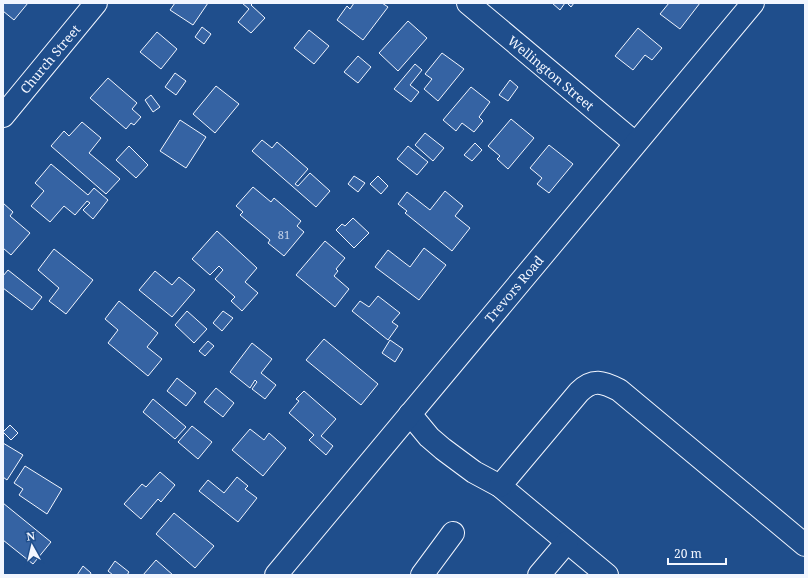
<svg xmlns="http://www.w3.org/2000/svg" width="808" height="578" viewBox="0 0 808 578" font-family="'Noto Serif',serif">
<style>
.building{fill:#3563a3;stroke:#f2f6ff}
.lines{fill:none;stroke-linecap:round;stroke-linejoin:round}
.minor-casing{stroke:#f2f6ff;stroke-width:24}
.minor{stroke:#1f4e8c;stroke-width:22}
.labels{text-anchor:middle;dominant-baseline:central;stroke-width:3;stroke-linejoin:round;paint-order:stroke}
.number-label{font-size:11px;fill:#c3d1e8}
.street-label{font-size:13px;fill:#f2f6ff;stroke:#1f4e8c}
</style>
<rect width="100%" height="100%" fill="#1f4e8c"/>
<!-- building -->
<g class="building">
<path d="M3,3H28L14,20L3,11Z"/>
<path d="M175,3H208L193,25L170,10Z"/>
<path d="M242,3H253L251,5L265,18L251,33L238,22L249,9Z"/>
<path d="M354,3H382L388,7L363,40L337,20L347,6L350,9Z"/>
<path d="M552,3H565L560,10Z"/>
<path d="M567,3H574L571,7Z"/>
<path d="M669,3H700L680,29L660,14Z"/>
<path d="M408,21L427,38L398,71L379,53Z"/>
<path d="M202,27L211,34L204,44L195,37Z"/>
<path d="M638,28L662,48L652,60L645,55L633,70L615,56Z"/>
<path d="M309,30L329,46L314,64L294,48Z"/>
<path d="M157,32L177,49L161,69L140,52Z"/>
<path d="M442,53L464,69L438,101L424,89L432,79L425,74Z"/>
<path d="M358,56L371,67L358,83L344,72Z"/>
<path d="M415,64L422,70L410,85L419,92L411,102L394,89Z"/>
<path d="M175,73L186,81L176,95L165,87Z"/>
<path d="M108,78L137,103L132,109L141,117L134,125L131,123L126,129L90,98Z"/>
<path d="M510,80L518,87L508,101L499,95Z"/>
<path d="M216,86L239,104L215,133L193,114Z"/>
<path d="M471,87L490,102L479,117L483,121L474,132L462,123L456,131L443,120Z"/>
<path d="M151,95L160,107L153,112L145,100Z"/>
<path d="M511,119L534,138L508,169L497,159L500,156L488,146Z"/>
<path d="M180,120L206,137L186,168L160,151Z"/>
<path d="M82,122L101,138L89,153L120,179L106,194L51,146L64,131L69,136Z"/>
<path d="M425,133L444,148L433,161L415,145Z"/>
<path d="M262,140L272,148L277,142L308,169L295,184L298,186L310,173L330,191L316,207L252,151Z"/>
<path d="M475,143L482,150L472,161L464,155Z"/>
<path d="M549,145L573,164L549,193L537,184L542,178L530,168Z"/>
<path d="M129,146L148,165L136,178L116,160Z"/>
<path d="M408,146L428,162L417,175L397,159Z"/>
<path d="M51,164L88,195L94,188L108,200L93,219L83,210L90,203L87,201L75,215L64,206L50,222L31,206L44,191L35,183Z"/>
<path d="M354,176L365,183L358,192L348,184Z"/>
<path d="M378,176L388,186L381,194L370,184Z"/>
<path d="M253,187L271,202L274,198L301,221L297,226L304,232L284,256L268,243L270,240L240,215L243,212L236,206Z"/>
<path d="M445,191L463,206L455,216L470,228L452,251L405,213L407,211L398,204L407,192L430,210Z"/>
<path d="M3,203L13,212L10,216L30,233L11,255L3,248Z"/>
<path d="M353,218L369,233L354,248L336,230L342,224L345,226Z"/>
<path d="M217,231L257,268L245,282L258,293L242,311L231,301L235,297L215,279L223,270L219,266L210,275L192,259Z"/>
<path d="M325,241L345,258L336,269L338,271L334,276L349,289L335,307L296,275Z"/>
<path d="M424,248L446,265L419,300L375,267L388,250L410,267Z"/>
<path d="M54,249L93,280L66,314L49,301L59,288L38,270Z"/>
<path d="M8,270L42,297L32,310L3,288V276Z"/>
<path d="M155,271L172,285L179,277L195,290L172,317L139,290Z"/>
<path d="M378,296L400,313L392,322L398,326L388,340L352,311L360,301L369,307Z"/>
<path d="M119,301L158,333L147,347L162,359L148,376L108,343L118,330L105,319Z"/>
<path d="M187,311L207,329L194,343L175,325Z"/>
<path d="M223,311L233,318L222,331L213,323Z"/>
<path d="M324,339L378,384L361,405L306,360Z"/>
<path d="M390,340L403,349L395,362L382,353Z"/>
<path d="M208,341L214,346L205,356L199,351Z"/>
<path d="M252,343L272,359L261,373L276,385L265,399L252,389L257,382L255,380L250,388L230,372Z"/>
<path d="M177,378L196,393L186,406L167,391Z"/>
<path d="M216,388L234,403L223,417L204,402Z"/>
<path d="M304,391L336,419L321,436L333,446L326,455L309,440L314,435L289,413L299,401L296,399Z"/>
<path d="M153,399L186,427L175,439L143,412Z"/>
<path d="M10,425L18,433L11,440L3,432Z"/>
<path d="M192,426L212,442L198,459L178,442Z"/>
<path d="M250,429L264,440L269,433L286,448L263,476L232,450Z"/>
<path d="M3,443L23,455L7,480L3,477Z"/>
<path d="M25,466L62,489L47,514L19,495L23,489L14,483Z"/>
<path d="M160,472L175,485L161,502L158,499L141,519L124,504L142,484L146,487Z"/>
<path d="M237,477L248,486L245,489L257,498L238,522L199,491L208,480L224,493Z"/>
<path d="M3,503L51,542L33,564L3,540Z"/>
<path d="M174,513L214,546L195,568L156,534Z"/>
<path d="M156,560L173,575H143Z"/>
<path d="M115,561L129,572L127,575H113L108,571Z"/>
<path d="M83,566L91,573L90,575H77Z"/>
</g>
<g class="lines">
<!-- minor casing -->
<g class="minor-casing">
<g id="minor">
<path d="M468,3L635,143"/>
<path d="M3,116L96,3"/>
<path d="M410,414L429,437L443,449L474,472L500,486L607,575"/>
<path d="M500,486L579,392C593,378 603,382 619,390L805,545"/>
<path d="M276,575L753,3"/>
<path d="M422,575L453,533"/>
<path d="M539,575L567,542"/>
</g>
</g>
<!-- minor -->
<use href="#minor" class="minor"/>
</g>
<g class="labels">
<!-- number labels -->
<g class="number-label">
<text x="284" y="234">81</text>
</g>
<!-- street labels -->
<g class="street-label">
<text transform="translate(50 59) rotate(-50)">Church Street</text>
<text transform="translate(551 73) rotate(40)">Wellington Street</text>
<text transform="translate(514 289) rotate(-50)">Trevors Road</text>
</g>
</g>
<!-- border -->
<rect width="808" height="578" fill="none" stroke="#f2f6ff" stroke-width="8"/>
<!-- north arrow -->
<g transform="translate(32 546) rotate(352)" stroke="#1f4e8c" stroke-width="3" paint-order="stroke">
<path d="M0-3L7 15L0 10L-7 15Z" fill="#f2f6ff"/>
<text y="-6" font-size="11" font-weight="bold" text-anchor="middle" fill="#f2f6ff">N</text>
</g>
<!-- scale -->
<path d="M668 558v6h58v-6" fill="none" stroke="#f2f6ff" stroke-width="2"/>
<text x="674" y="558" font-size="12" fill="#f2f6ff" stroke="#1f4e8c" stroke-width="3" paint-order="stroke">20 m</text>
</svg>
